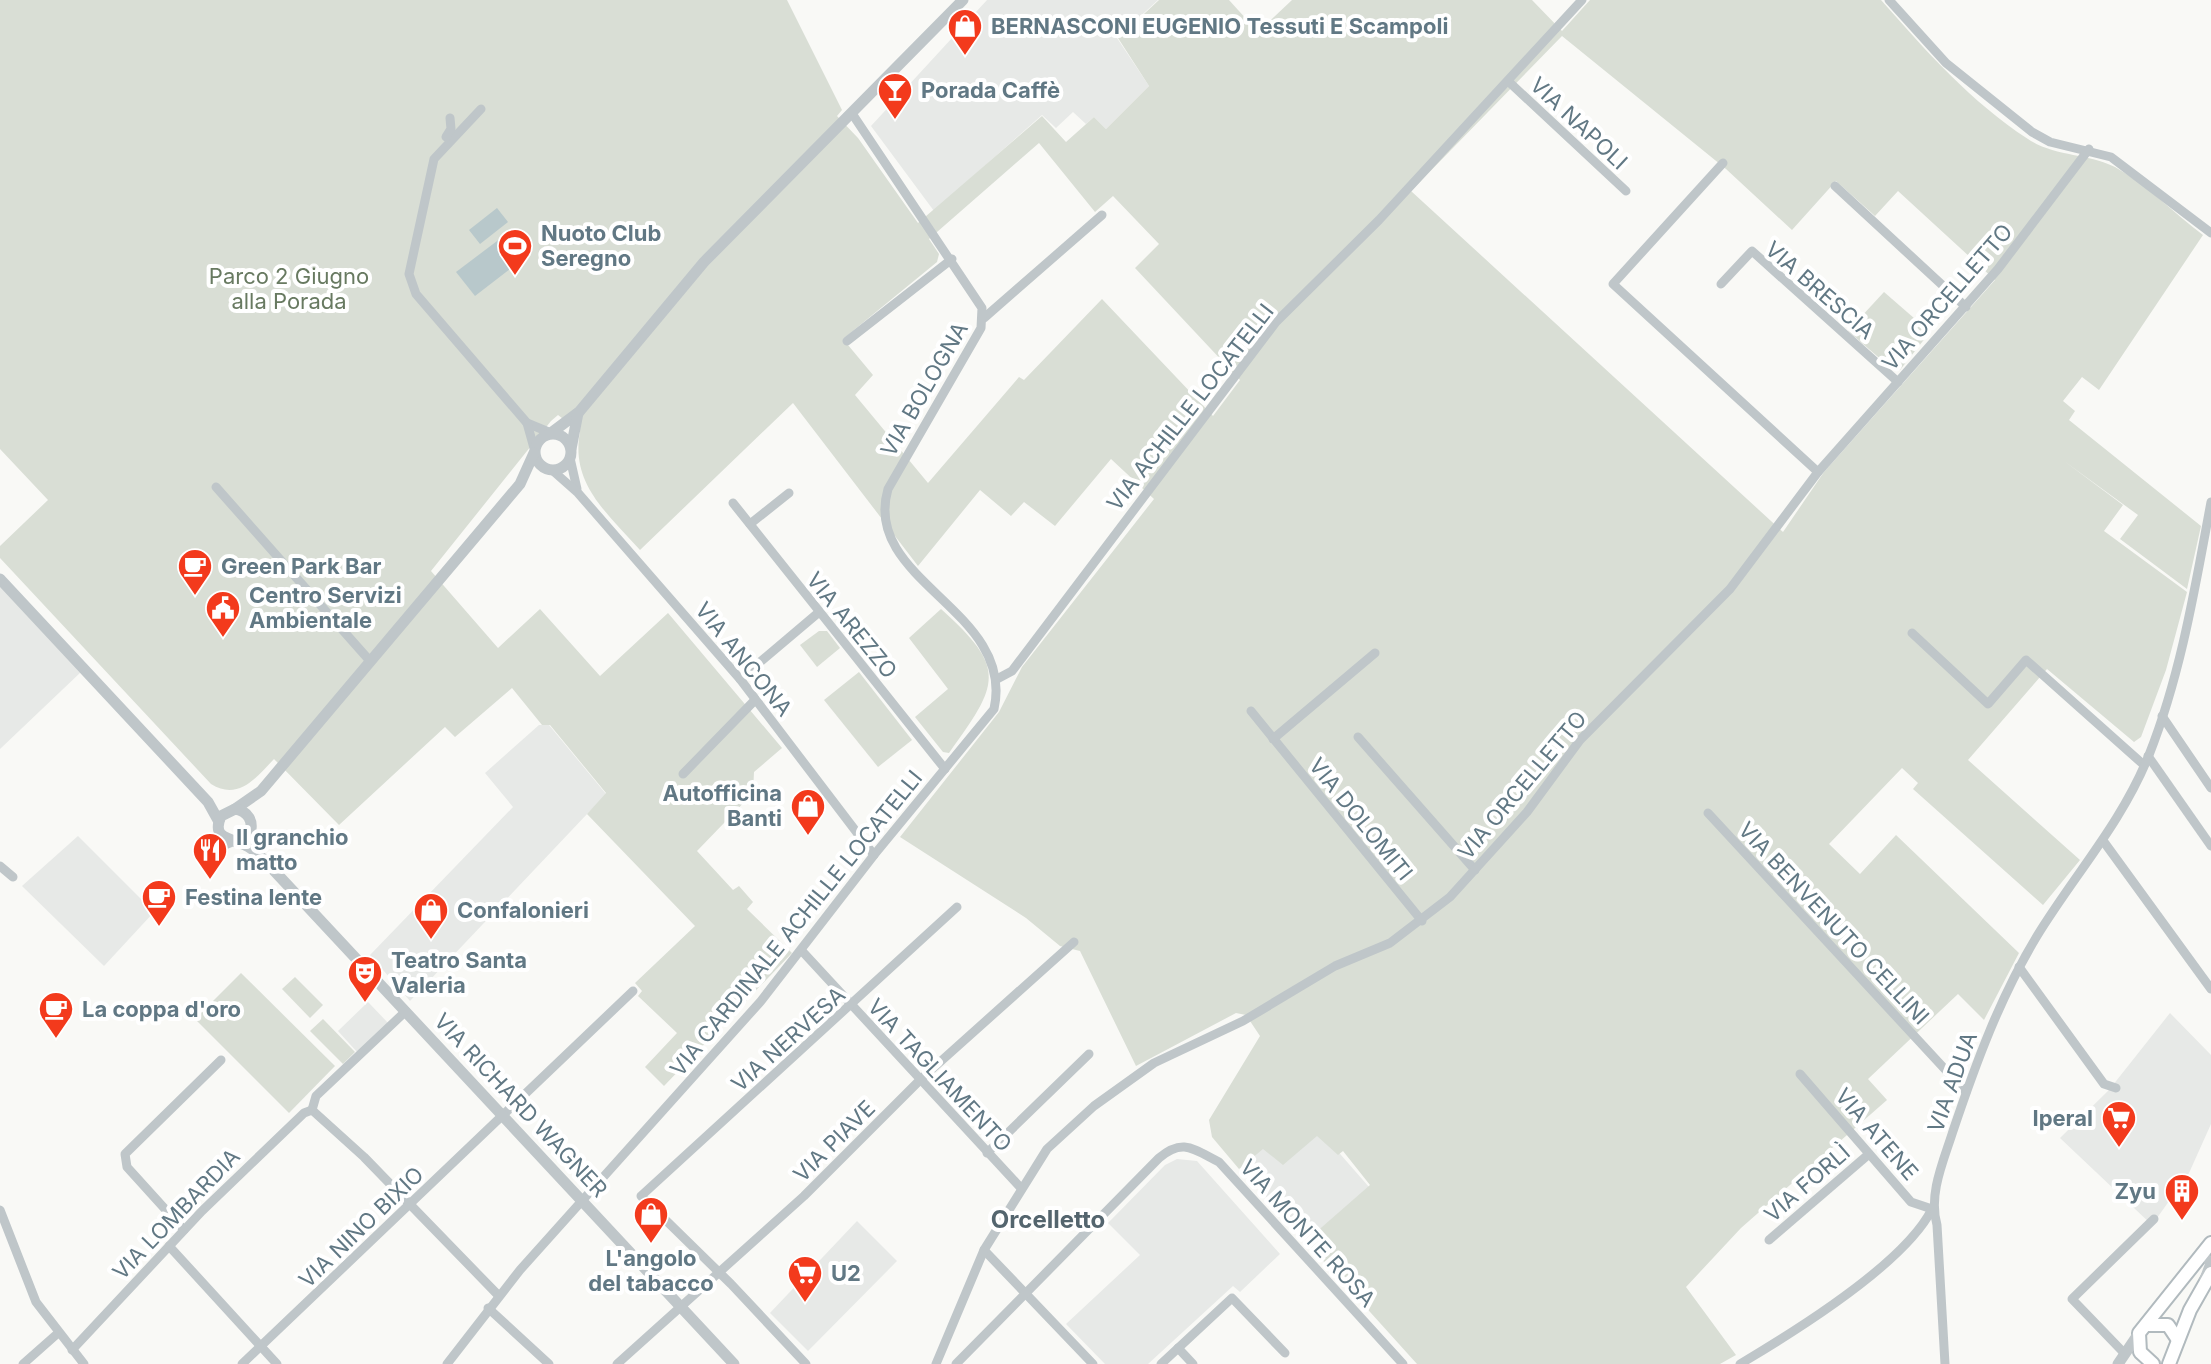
<svg xmlns="http://www.w3.org/2000/svg" width="2211" height="1364" viewBox="0 0 2211 1364" font-family="Inter,sans-serif">
<style>
.built{fill:#e7e9e7}
.green{fill:#d9ded5;fill-rule:evenodd}
.water{fill:#b8c8cb}
.lines{fill:none;stroke-linecap:round;stroke-linejoin:round}
.secondary-casing{stroke:#b1babe;stroke-width:16}
.minor{stroke:#bfc6c9;stroke-width:9}
.tertiary{stroke:#bfc6c9;stroke-width:11}
.secondary{stroke:#fff;stroke-width:12}
.labels{text-anchor:middle;dominant-baseline:central;stroke-width:8;stroke-linejoin:round;paint-order:stroke}
.poi-label{font-size:22px;font-weight:bold;fill:#617884;stroke:#fff;text-anchor:start}
.street-label{font-size:22px;fill:#617884;stroke:#fff}
.park-label{font-size:22px;fill:#687a61;stroke:#fff}
.neighbourhood-label{font-size:24px;font-weight:bold;fill:#54656e;stroke:#fff}
</style>
<rect width="100%" height="100%" fill="#f9f9f6"/>
<!-- built -->
<g class="built">
<path d="M987,0H1158L1117,38L1149,86L1106,129L1094,117L1086,124L1073,112L1056,128L1042,115L934,211L871,126Z"/>
<path d="M0,585L82,671L0,749Z"/>
<path d="M539,725H549L606,794L410,1001L370,955L513,807L485,773Z"/>
<path d="M78,836L154,912L104,966L22,886Z"/>
<path d="M368,1002L389,1024L358,1053L338,1031Z"/>
<path d="M2170,1013L2211,1055V1124L2189,1173L2152,1225L2060,1138L2109,1090Z"/>
<path d="M1306,1115L1369,1187L1349,1271L1339,1279L1238,1165Z"/>
<path d="M1177,1159L1197,1161L1280,1254L1240,1292L1233,1286L1148,1364H1105L1066,1324L1140,1255L1108,1223L1165,1165Z"/>
<path d="M857,1221L897,1261L808,1351L770,1313Z"/>
</g>
<!-- green -->
<g class="green">
<path d="M0,0H787L842,110L837,116L858,138L918,223L1042,116L1066,142L1094,117L1106,129L1149,86L1118,38L1159,0H1229L1258,32L1292,0H1532L1562,31L1590,0H1881C1926,51 1971,102 2028,139C2055,157 2087,153 2115,167C2146,184 2175,214 2203,235L2099,390L2082,377L2063,401L2075,411L2069,420L2201,526L2187,589L2120,539L2138,515L2064,461L2123,505L2104,531L2187,592L2166,670L2141,737L2134,742L2047,669L1968,760L2080,860L2043,905L1913,789L1918,783L1902,768L1829,844L1860,874L1896,835L2019,953L1984,1020L1958,994L1868,1079L1887,1100L1741,1228L1686,1287L1736,1355L1720,1364H1417L1306,1241L1370,1185L1343,1151L1338,1155L1317,1136L1283,1165L1263,1149L1239,1169L1212,1137L1209,1120L1260,1036L1246,1015L1236,1013L1136,1066L1080,951L1060,946L1026,918L900,837L999,712L1022,667L1154,499L1111,459L1055,526L1024,502L1011,516L980,490L918,566L793,403L640,550C608,514 570,484 580,432L558,415L551,421L431,571L498,648L540,609L600,676L668,613L782,748L754,772L753,793L697,851L733,890L739,886L753,902L747,909L792,953L664,1086L645,1067L677,1033L638,996L642,991L635,983L695,926L587,814L606,793L550,725H542L512,688L455,737L445,727L339,825L274,759C256,778 238,801 211,784L0,558V546L48,500L0,449ZM1562,36L1726,169L1792,230L1836,181L1875,216L1898,191L1995,280L1824,472L1783,532L1411,191ZM1039,143L1095,212L1113,196L1159,244L1135,268L1240,380L1213,416L1102,299L1024,380L1019,377L928,483L855,395L873,375L843,339L937,262L939,254L929,239Z"/>
<path d="M1884,292L1930,332L1900,370L1892,369L1848,331Z"/>
<path d="M941,609C1008,669 999,684 949,753L943,752L915,717L948,689L909,638Z"/>
<path d="M819,631H827L840,648L817,667L800,645Z"/>
<path d="M859,672L912,740L878,767L824,700Z"/>
<path d="M241,973L335,1066L289,1113L195,1019Z"/>
<path d="M295,977L323,1005L310,1018L282,989Z"/>
<path d="M323,1019L355,1052L343,1064L310,1031Z"/>
</g>
<!-- water -->
<g class="water">
<path d="M497,208L508,222L480,244L469,230Z"/>
<path d="M513,229L532,252L475,296L456,272Z"/>
</g>
<g class="lines">
<!-- secondary casing -->
<g class="secondary-casing">
<g id="secondary">
<path d="M2147,1325H2168L2178,1340"/>
<path d="M2153,1364L2140,1352L2139,1333L2211,1243"/>
<path d="M2169,1364L2190,1310L2211,1273"/>
</g>
</g>
<!-- minor -->
<g class="minor">
<path d="M1889,0L1946,63L2032,132L2050,142L2111,157L2211,233"/>
<path d="M1508,81L1626,191"/>
<path d="M481,109L434,159L409,274L416,294L527,423L551,433"/>
<path d="M446,137L451,129L450,118"/>
<path d="M1723,163L1613,284L1818,472"/>
<path d="M1835,186L1966,307"/>
<path d="M1721,284L1752,251L1898,382"/>
<path d="M984,318L1102,215"/>
<path d="M847,341L952,259"/>
<path d="M527,423L534,448"/>
<path d="M570,458L577,489"/>
<path d="M552,470L578,493L740,679L874,855"/>
<path d="M216,487L370,661"/>
<path d="M733,503L945,769"/>
<path d="M750,524L789,493"/>
<path d="M1912,633L1988,704L2026,660L2144,765"/>
<path d="M740,679L818,613"/>
<path d="M997,679L1012,671L1276,322L1379,220L1582,0"/>
<path d="M1251,711L1422,921"/>
<path d="M2162,716L2211,788"/>
<path d="M1358,737L1475,870"/>
<path d="M1273,739L1375,653"/>
<path d="M2148,756L2211,846"/>
<path d="M683,774L755,700"/>
<path d="M1708,813L1966,1092"/>
<path d="M2104,842L2211,989"/>
<path d="M0,866L13,877"/>
<path d="M802,951L1020,1187"/>
<path d="M2019,967L2104,1084L2116,1088"/>
<path d="M1800,1074L1911,1202L1932,1209"/>
<path d="M312,1110L364,1157L498,1295"/>
<path d="M312,1110L316,1096L406,1011"/>
<path d="M987,1153L1089,1054"/>
<path d="M0,1210L36,1302L84,1364"/>
<path d="M184,1230L127,1167L125,1154L221,1060"/>
<path d="M1769,1240L1869,1154"/>
<path d="M169,1246L277,1364"/>
<path d="M984,1250L1093,1364"/>
<path d="M2203,1253L2210,1263L2204,1279"/>
<path d="M488,1308L549,1364"/>
<path d="M1178,1348L1193,1364"/>
<path d="M72,1350L202,1211L304,1113L312,1110"/>
<path d="M2125,1354L2072,1299L2154,1219"/>
<path d="M23,1364L57,1334"/>
<path d="M242,1364L633,991"/>
<path d="M447,1364L520,1270L761,1001L874,855L994,709C1016,610 861,581 888,489L981,328L982,308L853,115"/>
<path d="M617,1364L804,1196L921,1079L1074,942"/>
<path d="M806,1364L731,1284L641,1196L957,907"/>
<path d="M936,1364L984,1250L1047,1149L1094,1106L1154,1063L1243,1021L1335,966L1390,943L1450,897L1527,812L1580,740L1730,589L1818,472L1998,269L2089,149"/>
<path d="M956,1364L1159,1158C1183,1138 1193,1149 1219,1162L1403,1364"/>
<path d="M1161,1364L1232,1298L1285,1353"/>
<path d="M1740,1364C1794,1332 1905,1263 1932,1209"/>
<path d="M1945,1364L1937,1225C1928,1194 1944,1160 1953,1131C1976,1063 2000,997 2037,936C2075,874 2121,824 2149,755C2181,674 2195,588 2211,502"/>
</g>
<!-- tertiary -->
<g class="tertiary">
<path d="M551,433L579,412L704,262L963,0"/>
<circle cx="553" cy="452" r="18"/>
<path d="M571,449L578,413"/>
<path d="M0,579L208,802L218,820"/>
<path d="M235,809L261,791L520,484L534,453"/>
<path d="M236,842L250,834C254,821 248,811 235,809L221,816C211,839 230,838 245,845C253,848 260,856 266,862L734,1364"/>
<path d="M210,850L230,842"/>
<path d="M2118,1364L2139,1333"/>
</g>
<!-- secondary -->
<use href="#secondary" class="secondary"/>
</g>
<!-- icons -->
<defs>
<g id="shop-pin" transform="scale(1.8)"><path d="M0 17L-7.5 6A9.5 9.5 0 1 1 7.5 6Z" fill="#f33a1c" stroke="#fff"/><path d="M-5-2.5h2.3a2.7 3.5 0 0 1 5.4 0H5L5.5 6h-11ZM-1.5-2.5h3a1.5 2.3 0 0 0-3 0Z" fill="#fff"/></g>
<g id="bar-pin" transform="scale(1.8)"><path d="M0 17L-7.5 6A9.5 9.5 0 1 1 7.5 6Z" fill="#f33a1c" stroke="#fff"/><path d="M-6-5H6L.8 .8V4.5H3.5V6h-7V4.5H-.8V.8Z" fill="#fff"/></g>
<g id="stadium-pin" transform="scale(1.8)"><path d="M0 17L-7.5 6A9.5 9.5 0 1 1 7.5 6Z" fill="#f33a1c" stroke="#fff"/><path d="M0-5a6.5 5 0 1 0 0 10a6.5 5 0 1 0 0-10ZM-3.5-1.8h7v3.6h-7Z" fill="#fff"/></g>
<g id="cafe-pin" transform="scale(1.8)"><path d="M0 17L-7.5 6A9.5 9.5 0 1 1 7.5 6Z" fill="#f33a1c" stroke="#fff"/><path d="M-5.5-4.5H6V0H3Q3 3.5 0 3.5H-2.5Q-5.5 3.5-5.5 0ZM3-3.2v2h1.7v-2ZM-6 4.5H4V6H-6Z" fill="#fff"/></g>
<g id="civic-pin" transform="scale(1.8)"><path d="M0 17L-7.5 6A9.5 9.5 0 1 1 7.5 6Z" fill="#f33a1c" stroke="#fff"/><path d="M-.6-6.5H3V-4.5H.6V-3L4-1V1h2V6H-6V1h2V-1L-.6-3ZM-1.2 2.5V6h2.4V2.5Z" fill="#fff"/></g>
<g id="restaurant-pin" transform="scale(1.8)"><path d="M0 17L-7.5 6A9.5 9.5 0 1 1 7.5 6Z" fill="#f33a1c" stroke="#fff"/><path d="M-5-6h1v4h1v-4h1v4h1v-4h1v5L-1.5 .5V6h-2V.5L-5-1ZM5-6V6H3V1.5H1.5Q1.5-4 5-6Z" fill="#fff"/></g>
<g id="theatre-pin" transform="scale(1.8)"><path d="M0 17L-7.5 6A9.5 9.5 0 1 1 7.5 6Z" fill="#f33a1c" stroke="#fff"/><path d="M-5-5.5Q0-4 5-5.5V0Q5 5 0 6Q-5 5-5 0ZM-3.3-2.5H-1v1.5H-3.3ZM1-2.5H3.3v1.5H1ZM-2.8 1Q0 5.5 2.8 1Z" fill="#fff"/></g>
<g id="supermarket-pin" transform="scale(1.8)"><path d="M0 17L-7.5 6A9.5 9.5 0 1 1 7.5 6Z" fill="#f33a1c" stroke="#fff"/><path d="M-6-5.5h2.5l.6 2H6L4.5 2H-2.5L-4.4-4H-6ZM-1.5 3.2a1.3 1.3 0 1 0 .1 0ZM3 3.2a1.3 1.3 0 1 0 .1 0Z" fill="#fff"/></g>
<g id="building-pin" transform="scale(1.8)"><path d="M0 17L-7.5 6A9.5 9.5 0 1 1 7.5 6Z" fill="#f33a1c" stroke="#fff"/><path d="M-4-6H4V6H1V3H-1V6H-4ZM-2.5-4.3h1.7v1.8h-1.7ZM.8-4.3h1.7v1.8H.8ZM-2.5-1h1.7V.8h-1.7ZM.8-1h1.7V.8H.8Z" fill="#fff"/></g>
</defs>
<g fill-rule="evenodd">
<use href="#shop-pin" x="965" y="26"/>
<use href="#bar-pin" x="895" y="90"/>
<use href="#stadium-pin" x="515" y="246"/>
<use href="#cafe-pin" x="195" y="566"/>
<use href="#civic-pin" x="223" y="608"/>
<use href="#shop-pin" x="808" y="806"/>
<use href="#restaurant-pin" x="210" y="850"/>
<use href="#cafe-pin" x="159" y="897"/>
<use href="#shop-pin" x="431" y="910"/>
<use href="#theatre-pin" x="365" y="973"/>
<use href="#cafe-pin" x="56" y="1009"/>
<use href="#supermarket-pin" x="2119" y="1118"/>
<use href="#building-pin" x="2182" y="1191"/>
<use href="#shop-pin" x="651" y="1214"/>
<use href="#supermarket-pin" x="805" y="1273"/>
</g>
<g class="labels">
<!-- poi labels -->
<g class="poi-label">
<text x="991" y="26">BERNASCONI EUGENIO Tessuti E Scampoli</text>
<text x="921" y="90">Porada Caffè</text>
<text x="541" y="233">Nuoto Club<tspan x="541" dy="25">Seregno</tspan></text>
<text x="221" y="566">Green Park Bar</text>
<text x="249" y="595">Centro Servizi<tspan x="249" dy="25">Ambientale</tspan></text>
<text x="782" y="793" text-anchor="end">Autofficina<tspan x="782" dy="25">Banti</tspan></text>
<text x="236" y="837">Il granchio<tspan x="236" dy="25">matto</tspan></text>
<text x="185" y="897">Festina lente</text>
<text x="457" y="910">Confalonieri</text>
<text x="391" y="960">Teatro Santa<tspan x="391" dy="25">Valeria</tspan></text>
<text x="82" y="1009">La coppa d'oro</text>
<text x="2093" y="1118" text-anchor="end">Iperal</text>
<text x="2156" y="1191" text-anchor="end">Zyu</text>
<text x="651" y="1258" text-anchor="middle">L'angolo<tspan x="651" dy="25">del tabacco</tspan></text>
<text x="831" y="1273">U2</text>
</g>
<!-- street labels -->
<g class="street-label">
<text transform="translate(1579 123) rotate(43)">VIA NAPOLI</text>
<text transform="translate(1820 290) rotate(41)">VIA BRESCIA</text>
<text transform="translate(1947 297) rotate(-49)">VIA ORCELLETTO</text>
<text transform="translate(924 389) rotate(-60)">VIA BOLOGNA</text>
<text transform="translate(1190 407) rotate(-52)">VIA ACHILLE LOCATELLI</text>
<text transform="translate(852 625) rotate(51)">VIA AREZZO</text>
<text transform="translate(744 659) rotate(51)">VIA ANCONA</text>
<text transform="translate(1522 785) rotate(-50)">VIA ORCELLETTO</text>
<text transform="translate(1361 819) rotate(51)">VIA DOLOMITI</text>
<text transform="translate(796 923) rotate(-51)">VIA CARDINALE ACHILLE LOCATELLI</text>
<text transform="translate(1834 923) rotate(47)">VIA BENVENUTO CELLINI</text>
<text transform="translate(788 1039) rotate(-42)">VIA NERVESA</text>
<text transform="translate(940 1075) rotate(47)">VIA TAGLIAMENTO</text>
<text transform="translate(1952 1082) rotate(-70)">VIA ADUA</text>
<text transform="translate(521 1105) rotate(47)">VIA RICHARD WAGNER</text>
<text transform="translate(1877 1134) rotate(49)">VIA ATENE</text>
<text transform="translate(834 1141) rotate(-45)">VIA PIAVE</text>
<text transform="translate(1807 1183) rotate(-41)">VIA FORLÌ</text>
<text transform="translate(176 1214) rotate(-46)">VIA LOMBARDIA</text>
<text transform="translate(361 1227) rotate(-44)">VIA NINO BIXIO</text>
<text transform="translate(1308 1233) rotate(48)">VIA MONTE ROSA</text>
</g>
<!-- park labels -->
<g class="park-label">
<text x="289" y="276">Parco 2 Giugno<tspan x="289" dy="25">alla Porada</tspan></text>
</g>
<!-- neighbourhood labels -->
<g class="neighbourhood-label">
<text x="1048" y="1219">Orcelletto</text>
</g>
</g>
</svg>
